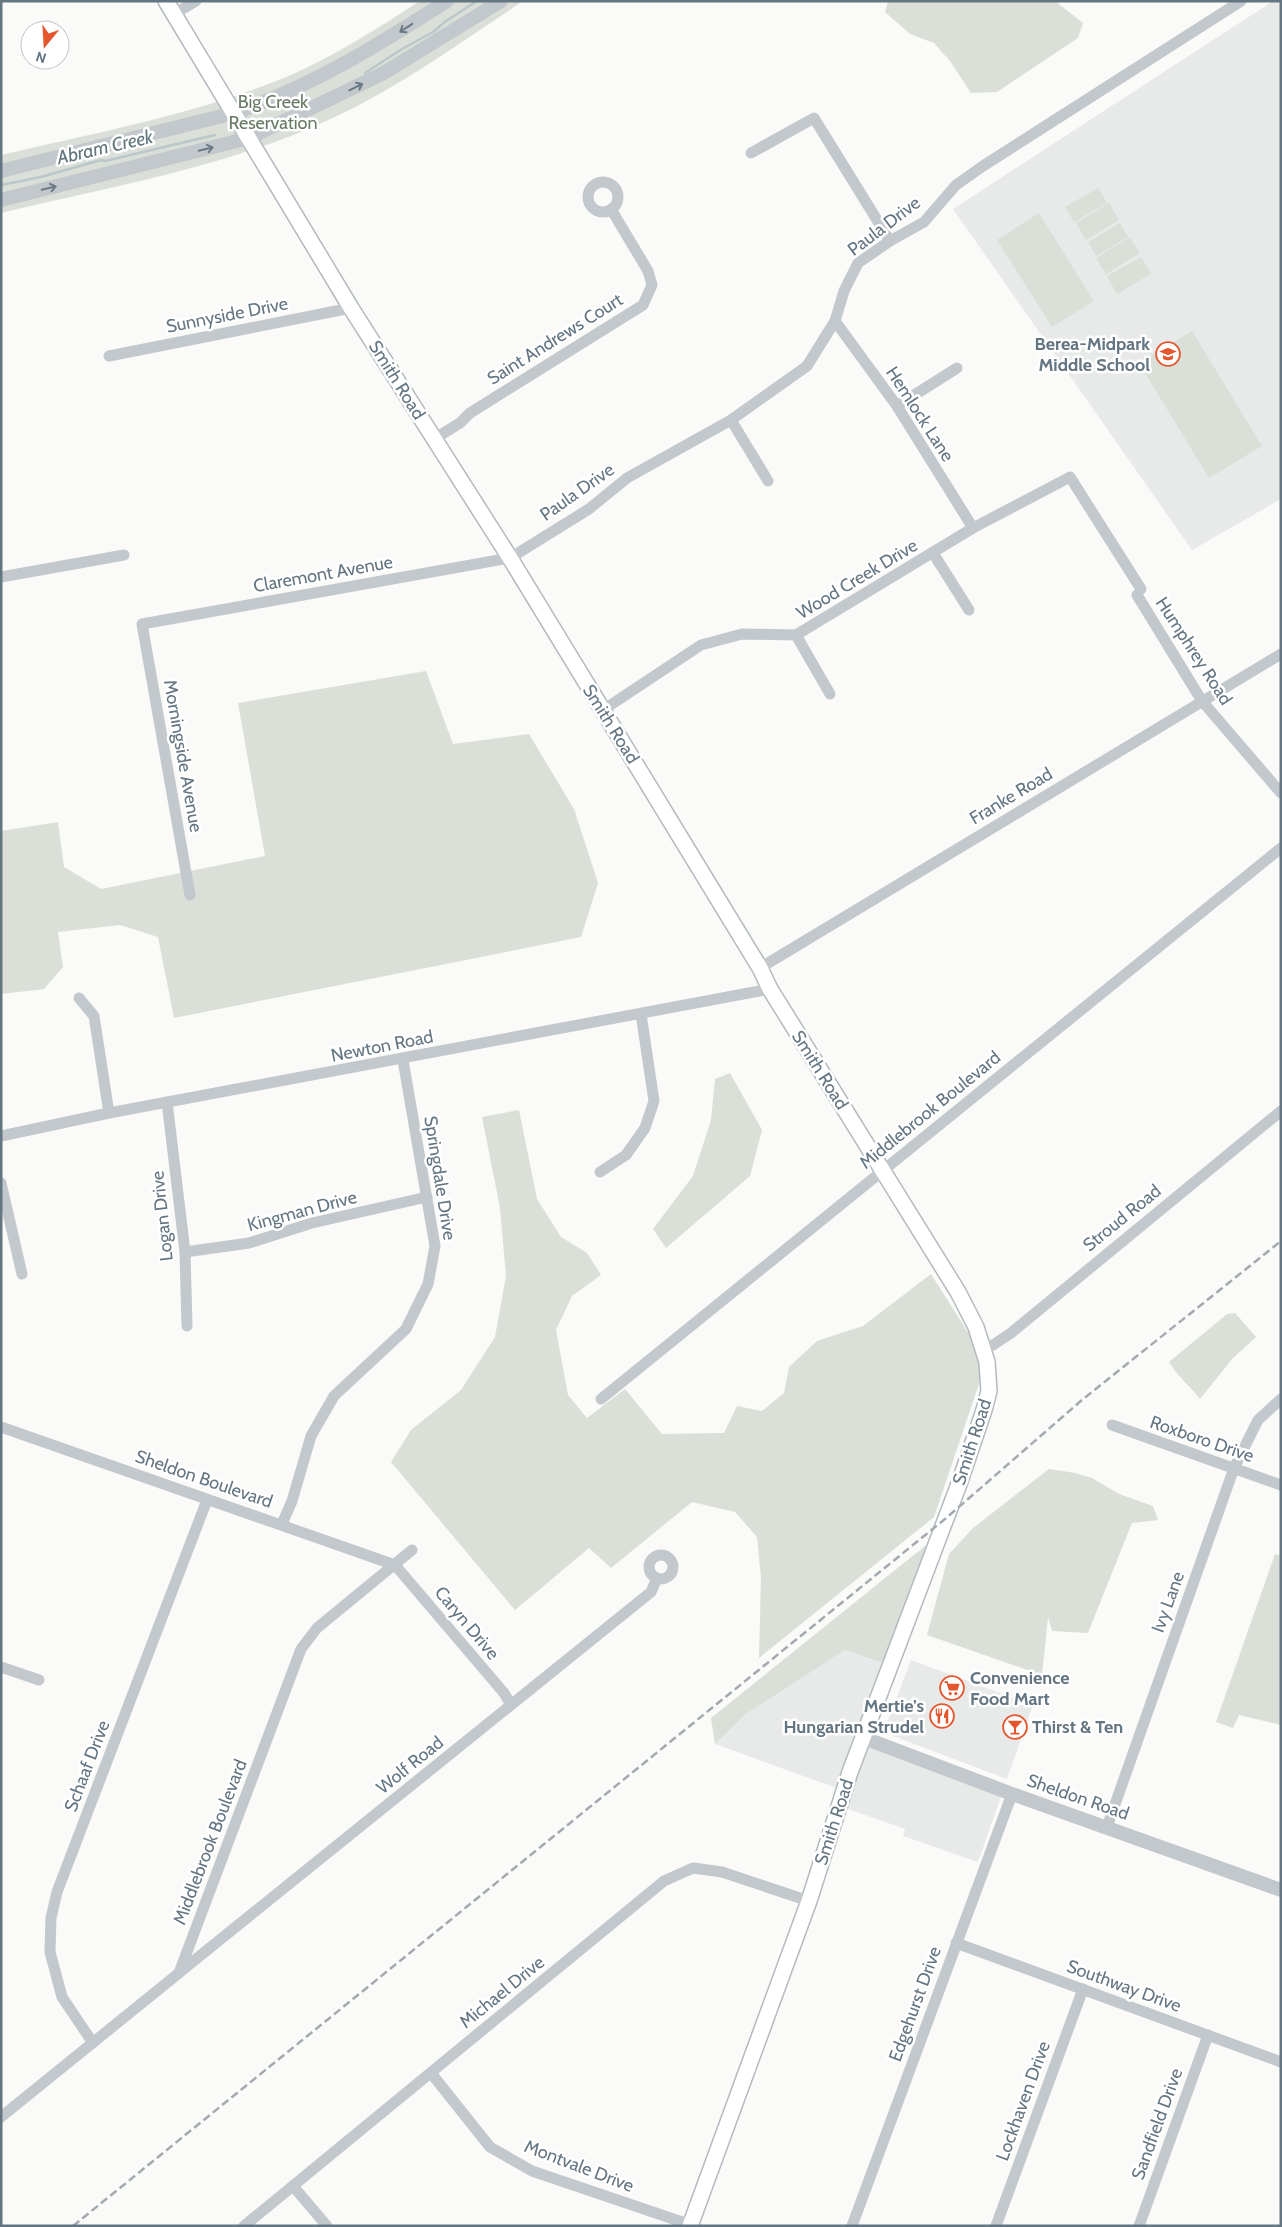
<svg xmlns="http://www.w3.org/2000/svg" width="1282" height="2227" viewBox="0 0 1282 2227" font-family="Cabin,sans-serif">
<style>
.built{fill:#e8e9e9}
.green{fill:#dadfd7}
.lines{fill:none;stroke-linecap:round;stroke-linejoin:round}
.stream{stroke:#bbc7cb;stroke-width:2.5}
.secondary-casing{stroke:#b3babf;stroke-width:18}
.minor{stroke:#c3c8cc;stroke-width:11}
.tertiary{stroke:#c3c8cc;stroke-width:14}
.secondary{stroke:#fff;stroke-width:15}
.rail{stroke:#a2aab0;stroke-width:2.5;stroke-dasharray:8 4;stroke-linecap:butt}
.oneway{stroke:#6a7a87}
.labels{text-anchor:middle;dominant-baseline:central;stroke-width:5;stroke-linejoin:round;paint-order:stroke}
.park-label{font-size:18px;fill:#687a64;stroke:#fff}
.street-label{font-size:18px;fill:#657683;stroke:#fff}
.poi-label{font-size:18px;font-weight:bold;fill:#657683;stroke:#fff;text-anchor:end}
.water-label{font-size:19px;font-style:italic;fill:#60757c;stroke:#fff}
</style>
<rect width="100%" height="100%" fill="#fafaf8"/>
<!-- built -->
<g class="built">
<path d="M1273,1H1281V499L1192,550L953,209Z"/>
<path d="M845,1650L892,1667L866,1745L1002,1794L978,1862L903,1836L905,1829L834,1804L839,1789L715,1744L746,1714Z"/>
<path d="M911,1660L1033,1705L1007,1779L893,1736L888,1721Z"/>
</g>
<!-- green -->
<g class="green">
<path d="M420,1H523C458,44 394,91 322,123C221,168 109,187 1,213V155C98,132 198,114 291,75C336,55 378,28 420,1Z"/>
<path d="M888,1H1055L1083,23L1078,38L997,92L971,93L950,61L934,43L910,34L885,12Z"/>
<path d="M1098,188L1107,203L1074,222L1065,207Z"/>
<path d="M1109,203L1119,220L1086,240L1076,223Z"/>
<path d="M1039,213L1094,301L1052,327L997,240Z"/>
<path d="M1120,223L1128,237L1096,256L1088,242Z"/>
<path d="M1130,237L1140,253L1106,274L1096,258Z"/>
<path d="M1141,257L1151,274L1117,294L1107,276Z"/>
<path d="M1192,331L1262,446L1209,478L1139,363Z"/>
<path d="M426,671L453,744L529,734L574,809L598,883L581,937L174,1018L158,937L120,925L58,932L63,967L44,989L1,994V831L58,822L64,867L101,889L265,856L238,703Z"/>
<path d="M730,1073L762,1130L750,1176L666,1248L653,1229L693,1176L711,1120L715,1079Z"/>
<path d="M519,1110L537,1199L561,1237L587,1253L601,1275L572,1296L556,1330L568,1395L587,1418L625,1389L662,1434L724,1433L737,1406L762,1411L784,1393L789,1367L817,1341L863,1326L931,1274L983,1356L981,1378L934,1517L759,1658L761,1578L757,1537L735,1512L692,1502L611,1568L589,1548L515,1610L391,1462L411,1430L461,1390L495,1337L506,1276L500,1208L482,1117Z"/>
<path d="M1235,1313L1256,1337L1232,1359L1200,1399C1190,1386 1177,1376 1169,1362L1227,1314Z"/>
<path d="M1049,1469L1075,1473L1092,1478L1119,1494L1153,1506L1158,1520L1132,1523L1088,1633L1052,1631L1048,1617L1042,1675L927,1635L949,1554L973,1528Z"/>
<path d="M930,1542L885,1664L845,1650L746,1714L715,1744L711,1718Z"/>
<path d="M1275,1554L1281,1556V1725L1239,1715L1233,1728L1216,1722Z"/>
</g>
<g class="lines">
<!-- stream -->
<g class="stream">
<path d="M365,73L402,49L433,32L446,21L477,1"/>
<path d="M1,185L41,177L101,160L105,161L215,135"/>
</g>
<!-- secondary casing -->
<g class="secondary-casing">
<path id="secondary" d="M166,1L351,308L510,558L760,968L770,989L958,1292L976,1327L987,1362L989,1391L984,1410L959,1484L850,1772L809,1901L690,2226"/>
</g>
<!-- minor -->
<g class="minor">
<path d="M174,14L196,1"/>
<path d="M751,153L814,118L890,241"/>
<circle cx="603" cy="197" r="15"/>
<path d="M835,321L897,406L973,528"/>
<path d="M109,356L351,308"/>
<path d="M897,406L957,368"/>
<path d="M731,420L768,481"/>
<path d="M434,439L460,423L470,413L643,305L652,285L648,271L611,209"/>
<path d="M933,553L969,610"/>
<path d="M1,577L124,555"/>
<path d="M1137,595L1202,701L1281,793"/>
<path d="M796,635L830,694"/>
<path d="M603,710L701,645L742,634L796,635L973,528L1070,477L1141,589"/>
<path d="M190,895L142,624L510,558L589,509L627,478L731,420L807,366L835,321L844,291L858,263L890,241L924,222L956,185L983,166L1241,1"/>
<path d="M760,968L1281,654"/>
<path d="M79,998L94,1016L109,1113"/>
<path d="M167,1102L185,1252L187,1326"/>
<path d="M1,1136L109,1113L770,989"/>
<path d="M600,1172L626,1155L645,1128L654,1101L641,1014"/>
<path d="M1,1183L22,1274"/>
<path d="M185,1252L249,1243L312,1223L427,1197"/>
<path d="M983,1347L993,1345L1011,1333L1281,1111"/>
<path d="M601,1399L1281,848"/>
<path d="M1112,1425L1281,1485"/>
<path d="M1,1427L395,1565L504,1693L511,1705"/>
<path d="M282,1524L292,1501L311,1436L334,1396L406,1329L428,1284L435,1246L403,1060"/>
<circle cx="661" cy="1567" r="12"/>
<path d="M1,1667L39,1680"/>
<path d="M1107,1827L1234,1468L1258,1420L1281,1399"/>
<path d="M956,1943L1281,2062"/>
<path d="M180,1972L651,1592L657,1578"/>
<path d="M93,2043L62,1997L50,1952L51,1918L57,1892L207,1500"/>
<path d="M431,2073L490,2147L532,2171L691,2225"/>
<path d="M1,2117L179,1973L301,1649L317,1628L412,1550"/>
<path d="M293,2186L327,2226"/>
<path d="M244,2226L664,1881L693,1868L722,1872L809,1901"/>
<path d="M852,2226L1012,1794"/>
<path d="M996,2226L1083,1989"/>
<path d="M1139,2226L1208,2035"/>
</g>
<!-- tertiary -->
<g class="tertiary">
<path d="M1,171L234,113C313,86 378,45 447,1"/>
<path d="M1,200L249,138L382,74L501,1"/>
<path d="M864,1738L1012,1794L1281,1890"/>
</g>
<!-- secondary -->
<use href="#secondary" class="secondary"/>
<!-- rail -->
<path class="rail" d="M73,2226L945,1519L1082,1400L1281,1241"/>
</g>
<!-- one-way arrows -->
<defs><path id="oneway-shaft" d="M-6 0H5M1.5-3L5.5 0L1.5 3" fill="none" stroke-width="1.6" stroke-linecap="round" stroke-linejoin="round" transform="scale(1.25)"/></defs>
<g class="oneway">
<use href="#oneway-shaft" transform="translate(406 28) rotate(147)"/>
<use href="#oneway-shaft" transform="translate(356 87) rotate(-26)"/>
<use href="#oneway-shaft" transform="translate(206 149) rotate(-14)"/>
<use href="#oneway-shaft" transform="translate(49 188) rotate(-14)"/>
</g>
<!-- icons -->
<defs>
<g id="school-ring" transform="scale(1.25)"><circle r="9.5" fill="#fff" stroke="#e4572e" stroke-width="1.5"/><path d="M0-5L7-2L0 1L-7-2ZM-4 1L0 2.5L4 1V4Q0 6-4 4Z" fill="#e4572e"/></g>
<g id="supermarket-ring" transform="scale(1.25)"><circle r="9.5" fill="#fff" stroke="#e4572e" stroke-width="1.5"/><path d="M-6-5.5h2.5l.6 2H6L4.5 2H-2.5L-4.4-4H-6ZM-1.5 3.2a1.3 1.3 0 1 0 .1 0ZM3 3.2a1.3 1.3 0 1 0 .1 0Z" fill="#e4572e"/></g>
<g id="restaurant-ring" transform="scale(1.25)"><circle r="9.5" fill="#fff" stroke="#e4572e" stroke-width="1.5"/><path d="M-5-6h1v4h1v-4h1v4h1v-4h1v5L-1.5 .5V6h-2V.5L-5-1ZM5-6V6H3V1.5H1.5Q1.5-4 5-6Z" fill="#e4572e"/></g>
<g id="bar-ring" transform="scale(1.25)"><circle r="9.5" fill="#fff" stroke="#e4572e" stroke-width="1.5"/><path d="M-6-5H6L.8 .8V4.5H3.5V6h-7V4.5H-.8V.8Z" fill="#e4572e"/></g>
</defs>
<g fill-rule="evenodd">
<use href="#school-ring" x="1168" y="354"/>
<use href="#supermarket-ring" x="952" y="1688"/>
<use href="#restaurant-ring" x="942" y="1716"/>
<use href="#bar-ring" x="1015" y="1727"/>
</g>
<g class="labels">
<!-- park labels -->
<g class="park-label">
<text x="273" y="102">Big Creek<tspan x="273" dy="21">Reservation</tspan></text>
</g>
<!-- street labels -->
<g class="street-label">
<text transform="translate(884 226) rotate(-37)">Paula Drive</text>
<text transform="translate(227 315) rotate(-11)">Sunnyside Drive</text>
<text transform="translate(555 339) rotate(-32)">Saint Andrews Court</text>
<text transform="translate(397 380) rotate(58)">Smith Road</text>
<text transform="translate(920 414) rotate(57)">Hemlock Lane</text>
<text transform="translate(577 492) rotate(-35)">Paula Drive</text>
<text transform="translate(323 574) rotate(-10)">Claremont Avenue</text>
<text transform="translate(857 579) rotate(-31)">Wood Creek Drive</text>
<text transform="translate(1194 651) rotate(57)">Humphrey Road</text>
<text transform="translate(611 724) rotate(58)">Smith Road</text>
<text transform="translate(183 756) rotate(80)">Morningside Avenue</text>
<text transform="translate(1011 796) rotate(-31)">Franke Road</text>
<text transform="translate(382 1046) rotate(-11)">Newton Road</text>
<text transform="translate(820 1070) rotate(58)">Smith Road</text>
<text transform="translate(930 1110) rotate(-39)">Middlebrook Boulevard</text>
<text transform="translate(440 1178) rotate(81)">Springdale Drive</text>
<text transform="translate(302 1211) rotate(-15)">Kingman Drive</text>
<text transform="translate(162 1216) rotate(-96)">Logan Drive</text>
<text transform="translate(1122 1218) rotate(-39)">Stroud Road</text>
<text transform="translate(1202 1439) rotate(19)">Roxboro Drive</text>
<text transform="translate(972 1442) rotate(-72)">Smith Road</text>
<text transform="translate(204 1479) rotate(19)">Sheldon Boulevard</text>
<text transform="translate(1168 1602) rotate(-70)">Ivy Lane</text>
<text transform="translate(467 1623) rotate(50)">Caryn Drive</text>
<text transform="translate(410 1765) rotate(-39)">Wolf Road</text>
<text transform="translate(87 1766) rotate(-69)">Schaaf Drive</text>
<text transform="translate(1078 1797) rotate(19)">Sheldon Road</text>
<text transform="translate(834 1822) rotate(-72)">Smith Road</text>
<text transform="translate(210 1842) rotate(-69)">Middlebrook Boulevard</text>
<text transform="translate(1124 1986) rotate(20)">Southway Drive</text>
<text transform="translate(502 1992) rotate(-39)">Michael Drive</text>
<text transform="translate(915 2004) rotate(-70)">Edgehurst Drive</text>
<text transform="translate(1023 2101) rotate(-70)">Lockhaven Drive</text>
<text transform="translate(1157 2124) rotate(-70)">Sandfield Drive</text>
<text transform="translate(579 2166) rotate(21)">Montvale Drive</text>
</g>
<!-- poi labels -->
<g class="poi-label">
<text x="1150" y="344">Berea-Midpark<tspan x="1150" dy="21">Middle School</tspan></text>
<text x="970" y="1678" text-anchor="start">Convenience<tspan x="970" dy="21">Food Mart</tspan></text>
<text x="924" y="1706">Mertie's<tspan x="924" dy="21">Hungarian Strudel</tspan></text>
<text x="1032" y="1727" text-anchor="start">Thirst &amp; Ten</text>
</g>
<!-- water labels -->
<g class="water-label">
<text transform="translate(105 147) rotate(-13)">Abram Creek</text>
</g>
</g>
<!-- border -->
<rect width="1282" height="2227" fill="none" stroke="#657683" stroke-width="5"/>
<!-- north arrow -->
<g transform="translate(45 45) rotate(198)"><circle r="24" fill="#ffffff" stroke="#c1c8cd"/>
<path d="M0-4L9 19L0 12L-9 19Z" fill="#e4572e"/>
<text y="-8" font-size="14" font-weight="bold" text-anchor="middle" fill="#657683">N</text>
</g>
</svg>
